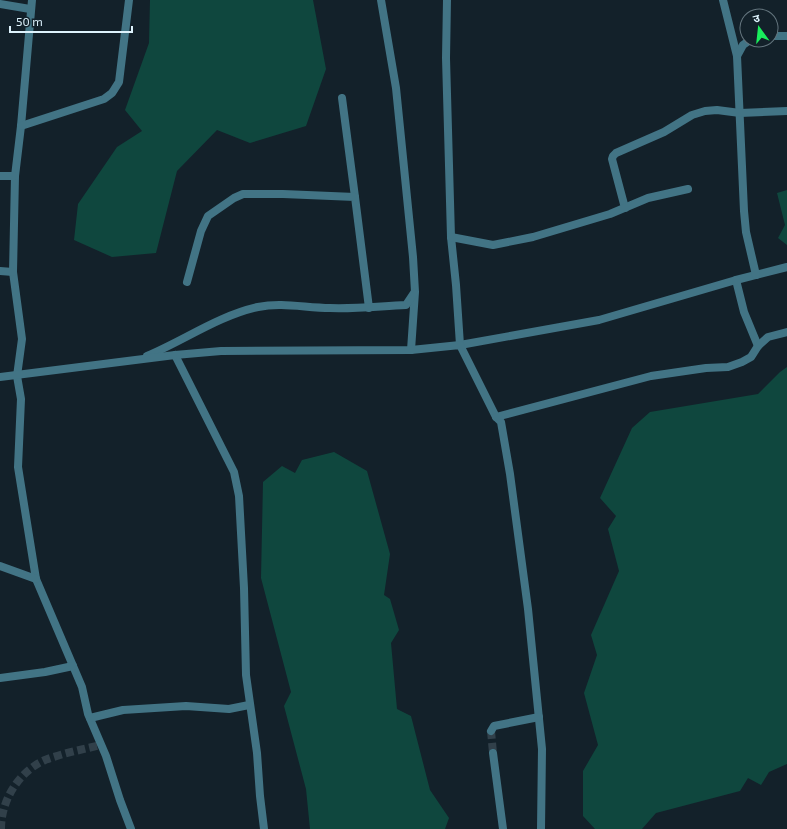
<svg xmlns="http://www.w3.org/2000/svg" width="787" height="829" viewBox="0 0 787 829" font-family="'Exo 2','Noto Sans Devanagari',sans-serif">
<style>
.water{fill:#0f473e}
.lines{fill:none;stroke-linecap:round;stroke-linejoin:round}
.street-tunnel{stroke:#31404a;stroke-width:8;stroke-dasharray:8 4;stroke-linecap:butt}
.lane{stroke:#427485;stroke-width:8}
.street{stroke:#427485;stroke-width:8}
</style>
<rect width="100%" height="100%" fill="#13212a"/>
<!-- water -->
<g class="water">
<path d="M150,0H313L326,69L306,126L250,143L217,130L177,171L156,253L112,257L74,240L78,204L117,147L142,131L125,110L149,43Z"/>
<path d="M787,190V245L778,238L785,225L777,193Z"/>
<path d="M787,367V764L769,772L761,785L748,778L740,791L656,813L642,829H595L583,816V771L598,745L584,693L597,655L591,635L619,571L608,529L616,516L600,498L632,428L650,412L758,394L780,372Z"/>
<path d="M334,452L367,471L390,554L384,595L390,599L399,630L391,643L397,709L411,716L430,790L449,818L445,829H310L306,789L284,706L291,692L261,578L263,482L282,466L295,473L302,460Z"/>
</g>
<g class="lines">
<!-- street-tunnel -->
<g class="street-tunnel">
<path d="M491,731L493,753"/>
<path d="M1,829C1,801 18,772 45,760C60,754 84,749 101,745"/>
</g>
<!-- lane -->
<path class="lane" d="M723,0L737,56"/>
<!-- street -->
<g class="street">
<path d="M32,0L21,126L15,176L13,272L22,339L17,376L21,399L18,467L36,579L82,687L88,714L106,756L120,800L131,829"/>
<path d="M381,0L396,88L413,257L415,292L411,350"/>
<path d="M447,0L446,58L451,237L456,285L460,345L599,320L736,280L787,267"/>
<path d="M0,4L30,9"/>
<path d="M771,36H787"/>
<path d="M750,40L743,45L737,56L744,211L746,232L756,275"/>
<path d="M342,98L355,197"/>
<path d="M21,126L104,99L112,93L119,82L129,0"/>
<path d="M0,176H15"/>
<path d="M625,208L612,159L613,156L616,153L664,132L692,115L705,111L717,110L740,113L787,111"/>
<path d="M451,237L493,245L533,237L610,214L648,198L688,189"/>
<path d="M0,271L13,272"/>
<path d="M736,280L744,312L758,346"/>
<path d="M187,282L201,231L208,216L234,198L243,194H283L355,197L369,308"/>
<path d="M175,355L234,472L239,496L244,588L246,675L257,753L260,796L264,829"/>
<path d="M147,356C185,340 218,316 258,307C282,302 306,308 330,308C356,309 381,306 406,305L414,293"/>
<path d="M0,377L175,355L221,351L411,350L460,345L496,417L501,422L510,474L528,609L542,749L541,829"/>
<path d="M496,417L651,376L706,368L728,367L742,362L751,357L758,346L768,337L787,332"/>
<path d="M0,566L36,579"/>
<path d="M0,678L45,672L73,666"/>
<path d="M90,718L123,710L186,706L229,709L249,705"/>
<path d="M491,731L494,726L539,717"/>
<path d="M493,753L503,829"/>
</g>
</g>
<!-- north arrow -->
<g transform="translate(759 28) rotate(345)"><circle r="19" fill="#13212a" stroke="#64757e"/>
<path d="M0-3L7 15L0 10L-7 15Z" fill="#19ee5c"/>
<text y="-6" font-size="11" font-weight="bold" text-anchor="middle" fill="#def3fd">उ</text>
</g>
<!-- scale -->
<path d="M10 26v6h122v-6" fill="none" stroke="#def3fd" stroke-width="2"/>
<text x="16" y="26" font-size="12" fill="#def3fd" stroke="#13212a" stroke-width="3" paint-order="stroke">50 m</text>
</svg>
